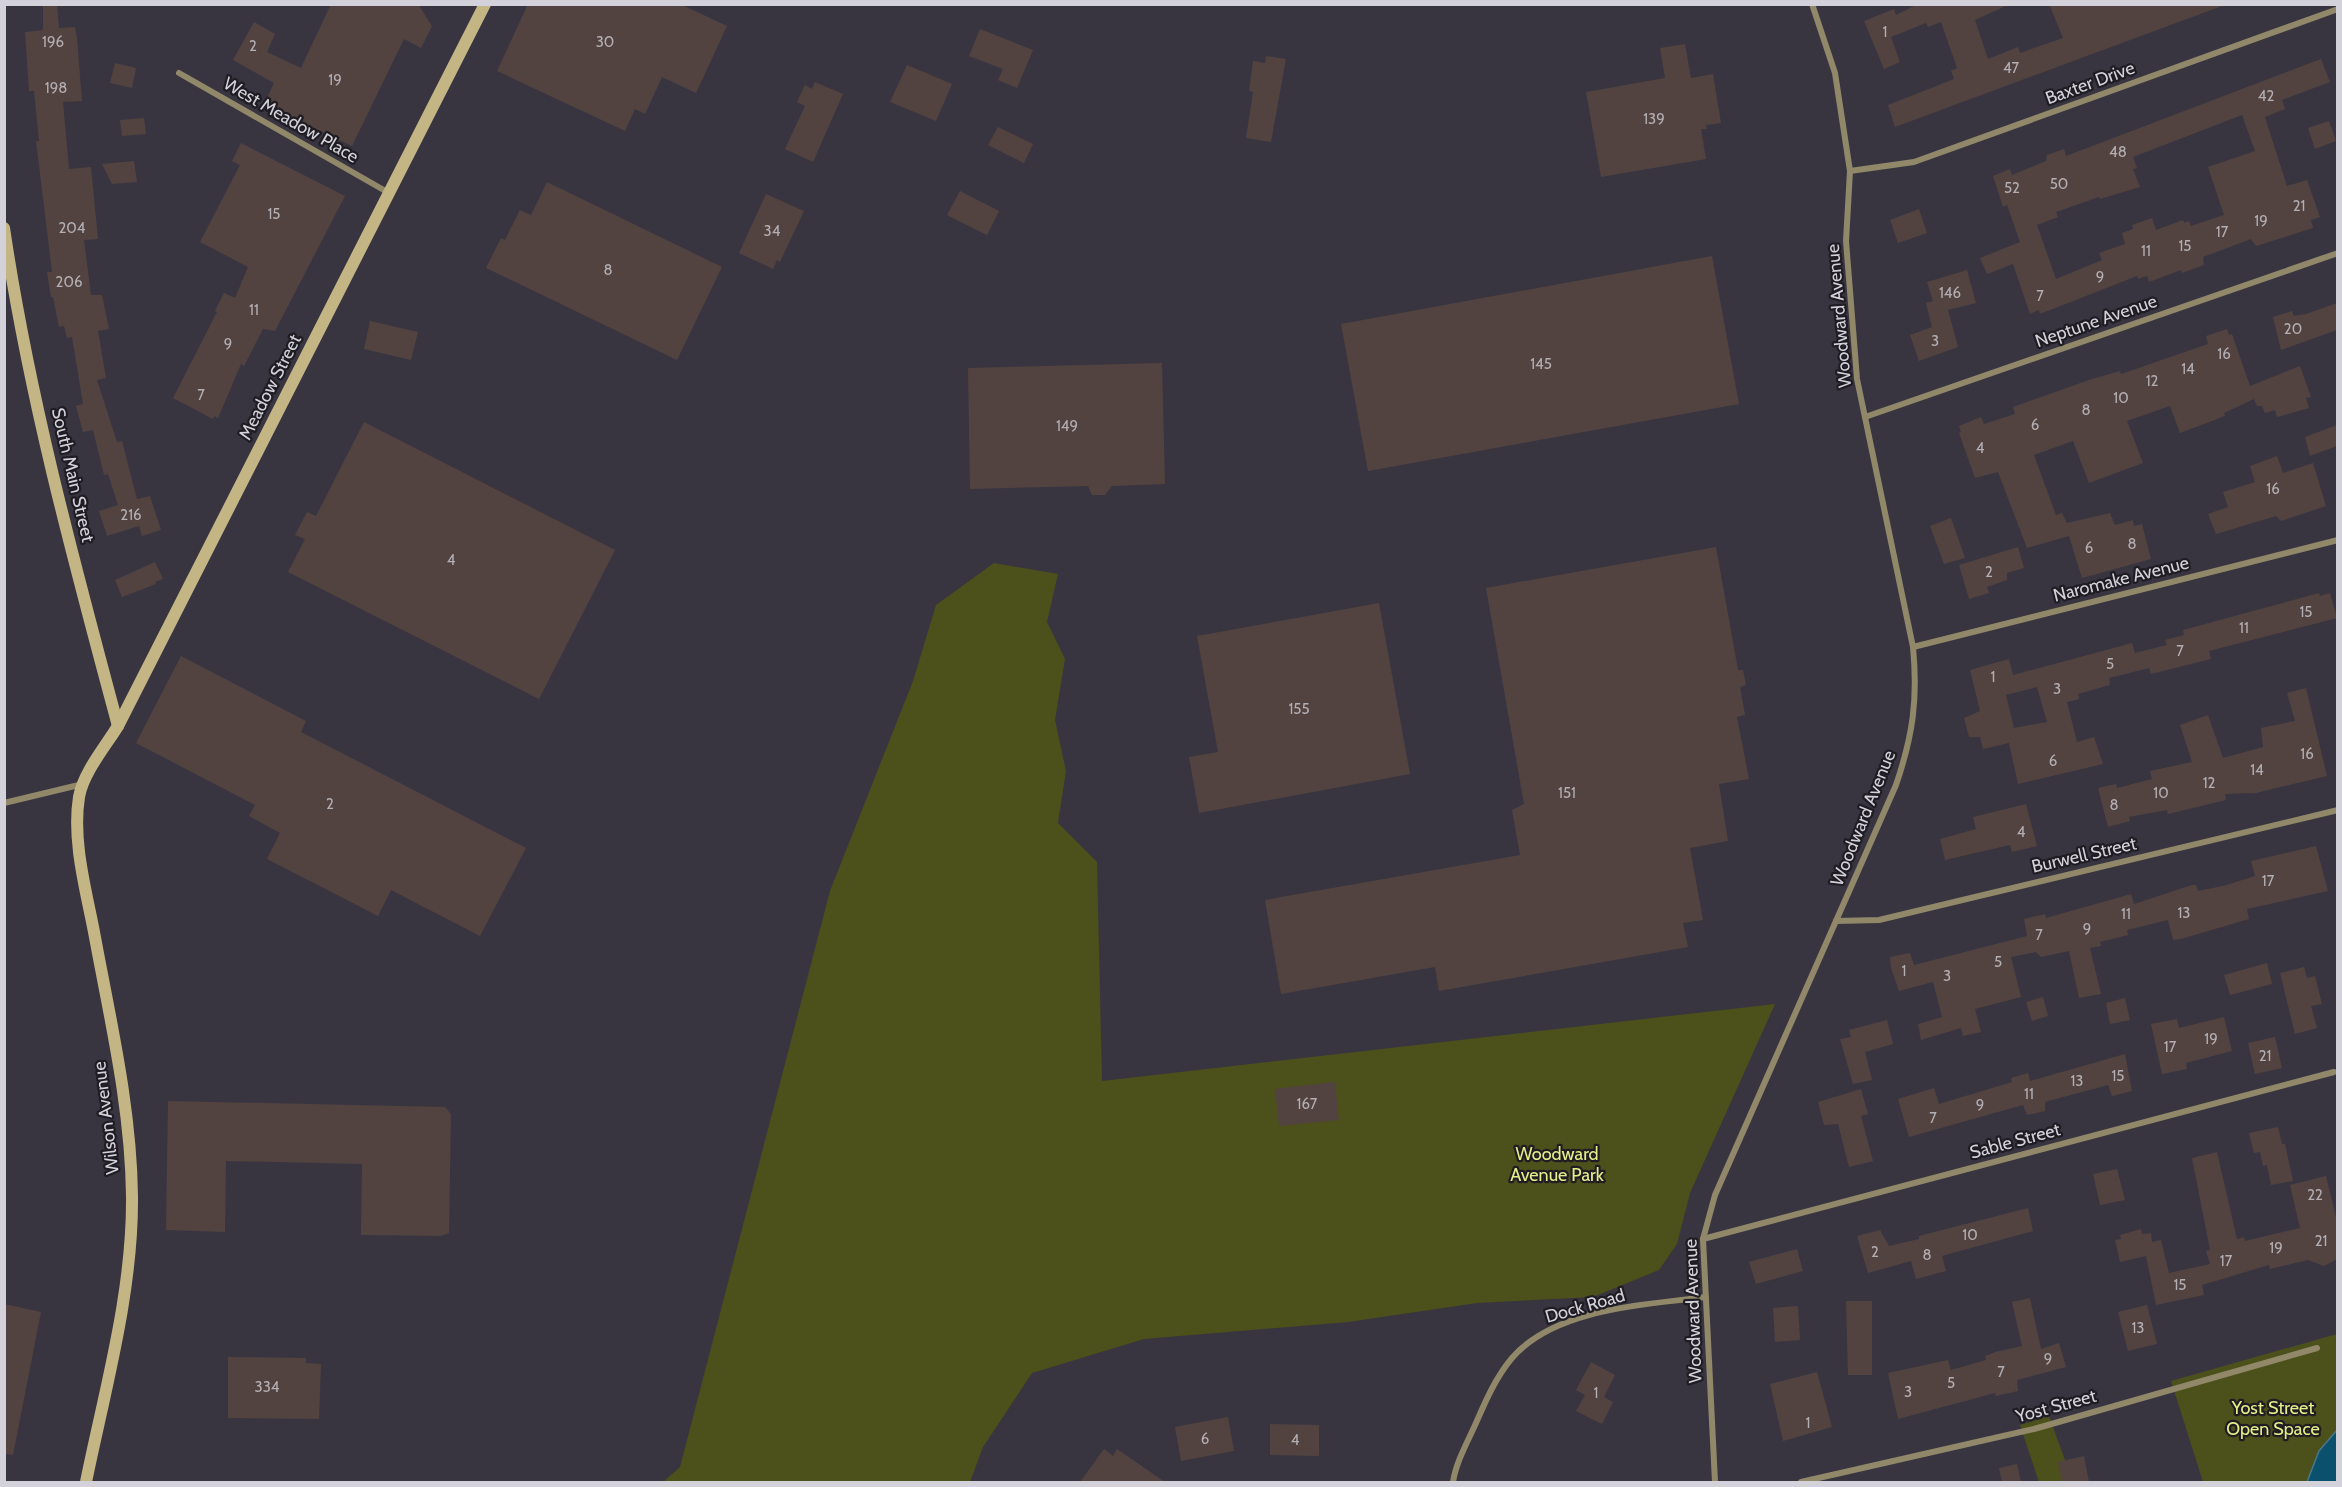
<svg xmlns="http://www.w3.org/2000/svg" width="2342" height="1487" viewBox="0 0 2342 1487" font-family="Cabin,sans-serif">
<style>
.green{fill:#4c501b}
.water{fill:#0b516d;stroke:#47778d;stroke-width:1.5}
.building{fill:#524340;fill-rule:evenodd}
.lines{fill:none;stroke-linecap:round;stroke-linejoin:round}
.minor{stroke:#918869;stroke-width:6}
.secondary{stroke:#c4b584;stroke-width:12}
.labels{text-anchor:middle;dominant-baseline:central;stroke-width:4.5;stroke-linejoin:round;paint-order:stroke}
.number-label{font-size:15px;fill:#b3aeb3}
.street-label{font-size:18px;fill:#d3d1d9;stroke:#1f1d23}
.park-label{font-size:18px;fill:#e3ee86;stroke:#1f1d23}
</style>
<rect width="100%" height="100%" fill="#383541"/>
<!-- green -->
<g class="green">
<path d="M994,563L1058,574L1047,622L1065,659L1055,720L1066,771L1058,823L1097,862L1102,1081L1775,1004L1690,1193L1677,1244L1659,1270L1593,1297L1477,1303L1348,1322L1144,1339L1032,1373L983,1447L970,1482H663L680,1467L830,891L913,681L936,605Z"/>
<path d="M2337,1334V1482H2203L2171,1381Z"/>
<path d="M2049,1416L2073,1482H2039L2020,1425Z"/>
</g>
<!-- water -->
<path class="water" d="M2337,1430V1482H2307L2319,1451Z"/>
<!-- building -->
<g class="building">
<path d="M43,4H57L59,28L75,27L77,38L82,101L63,102L69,169L91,167L98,239L84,240L91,295H102L109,329L98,331L106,378L97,380L117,442L122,441L137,499L150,496L161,530L142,536L139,526L107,536L99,511L118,505L108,474L104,475L93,430L83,432L76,406L83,404L72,337L67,338L64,326L59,327L53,297H51L47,272H52L36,141H39L34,91H29L25,32L43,30Z"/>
<path d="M331,4H418L432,26L421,48L404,39L352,146L264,104L274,83L233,60L254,22L275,34L267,52L301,68Z"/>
<path d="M528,4H680L727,26L696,93L662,77L645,114L635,109L625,131L497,71Z"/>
<path d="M1918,4H2010L1975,20L1988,59L2018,47L2020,53L2063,38L2049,4L2222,6L1895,127L1888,105L1954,79L1951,71L1957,68L1941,22L1928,27L1926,23L1891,37L1900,62L1884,69L1864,21L1894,9L1896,15Z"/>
<path d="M980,29L1033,50L1017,88L998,80L1003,69L969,56Z"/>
<path d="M1685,44L1691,78L1713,74L1721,123L1706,125L1707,129H1701L1706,159L1601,177L1586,92L1665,78L1660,48Z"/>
<path d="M1266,56L1286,59L1271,142L1246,138L1253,92L1249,91L1253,61L1265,63Z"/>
<path d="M2321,59L2330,82L2282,100L2285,109L2265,117L2287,186L2307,180L2320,217L2311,220L2313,228L2256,246L2251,239L2203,257L2204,265L2182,273L2181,270L2149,282L2147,276L2138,279L2137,276L2040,314L2039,310L2030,314L2013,264L1987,274L1980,258L2020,242L2007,205L2003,207L1993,176L2010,169L2012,175L2046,161L2047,155L2064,149L2066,156ZM2242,115L2255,151L2208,167L2224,215L2191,226L2189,221L2184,223L2183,220L2156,230L2152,218L2132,225L2133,229L2122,233L2125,244L2099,253L2102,260L2056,279L2037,225L2058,217L2056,212L2099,197L2100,199L2140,187L2133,169L2137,168L2133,157Z"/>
<path d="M115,63L136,68L132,88L110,83Z"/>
<path d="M907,65L952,84L936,121L890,102Z"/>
<path d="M815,82L843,94L813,162L785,149L805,106L797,102L805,85L812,89Z"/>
<path d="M144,118L146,134L122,136L120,120Z"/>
<path d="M2329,121L2336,141L2315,149L2308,128Z"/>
<path d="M998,127L1033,144L1024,163L988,145Z"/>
<path d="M241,143L345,196L275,331L263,329L244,366L241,364L218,418L214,416L213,419L173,398L217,312L215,311L224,293L235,298L248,267L200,242L240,165L232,161Z"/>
<path d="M134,161L137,182L112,184L102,164Z"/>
<path d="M547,182L722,267L677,360L486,268L501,238L505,240L520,210L531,215Z"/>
<path d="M960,191L999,211L987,235L947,215Z"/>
<path d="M766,194L804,211L780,262L777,260L773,269L739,253Z"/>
<path d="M1919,209L1927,233L1898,243L1890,220Z"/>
<path d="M1712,256L1739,404L1368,471L1341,324Z"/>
<path d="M1967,270L1976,303L1948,310L1958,347L1919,361L1910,335L1932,327L1926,303L1933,301L1927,282Z"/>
<path d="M2337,303V330L2281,350L2273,317L2292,311L2294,316L2306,314Z"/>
<path d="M370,321L418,332L411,360L364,349Z"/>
<path d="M2227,329L2229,335L2232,334L2250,386L2300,366L2311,397L2306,398L2309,408L2277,417L2275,410L2265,413L2262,406H2257L2254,399L2224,413L2225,416L2180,433L2170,406L2127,421L2143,463L2089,483L2073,441L2034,455L2056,515L2062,513L2067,523L2110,513L2115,525L2133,520L2134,526L2142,524L2151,559L2082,578L2069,536L2027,548L1998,472L1975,478L1959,433L1961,432L1959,426L1981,417L1984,424L2015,414L2013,407L2089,380L2120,371L2121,374L2208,344L2206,336Z"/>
<path d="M1162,363L1165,484L1112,486L1105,495H1092L1088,486L970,489L968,368Z"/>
<path d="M364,422L615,550L539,699L288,572L305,539L295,535L307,512L316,516Z"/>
<path d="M2337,425V446L2310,456L2305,437Z"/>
<path d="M2277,456L2283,473L2313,463L2326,506L2281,521L2276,516L2216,534L2208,514L2228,507L2223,492L2255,482L2250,466Z"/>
<path d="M1951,518L1965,558L1944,564L1930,526Z"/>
<path d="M1716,547L1738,670H1743L1746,685L1740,687L1745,715L1737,717L1749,779L1719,784L1728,841L1690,848L1703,920L1683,923L1688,947L1439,991L1435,967L1281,994L1265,900L1520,855L1512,810L1524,804L1486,588Z"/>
<path d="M2018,547L2024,568L2007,573V580L1987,587L1989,593L1969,599L1959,565Z"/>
<path d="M155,562L163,579L155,582L156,584L122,597L115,580Z"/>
<path d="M2319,593L2320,596L2330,593L2337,618L2209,651L2211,659L2151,674L2149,668L2109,678L2110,685L2078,694L2079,699L2067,702L2077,742L2094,737L2103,764L2018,784L2009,743L1983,749L1980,737H1969L1964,718L1980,711L1970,670L2009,659L2013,675L2132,643L2135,653L2167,645L2165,640L2184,635L2183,630ZM2037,687L2047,722L2014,728L2006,695Z"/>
<path d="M1379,603L1410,774L1199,813L1189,757L1218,752L1197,636Z"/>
<path d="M181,656L306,721L301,732L526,848L480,936L391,890L378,916L267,859L280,833L249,816L255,805L136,743Z"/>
<path d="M2306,688L2327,776L2256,793L2225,794L2226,800L2168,814L2167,810L2129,817L2130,821L2108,827L2098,788L2116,784L2117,788L2152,779L2150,771L2192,762L2180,725L2208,715L2223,758L2263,747L2261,728L2295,721L2287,693Z"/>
<path d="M2026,804L2037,846L2012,852L2010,845L1945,860L1940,839L1976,829L1973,817Z"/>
<path d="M2316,846L2328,891L2247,909L2249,919L2181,939L2173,940L2168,920L2127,930L2128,935L2100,942L2101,946L2090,948L2101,994L2079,998L2069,951L2041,957L2036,952L2011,957L2021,997L1975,1009L1981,1032L1963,1036L1961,1028L1921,1040L1918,1024L1942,1017L1933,982L1899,991L1891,968L1890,957L1910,953L1914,965L2027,936L2024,919L2045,914L2046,918L2131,894L2134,904L2192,885H2196L2198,891L2223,886L2255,876L2251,861Z"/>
<path d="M2267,963L2272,984L2230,995L2224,975Z"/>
<path d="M2304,967L2307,978L2315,976L2322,1004L2311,1006L2317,1028L2295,1034L2280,973Z"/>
<path d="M2043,997L2048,1016L2032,1021L2026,1002Z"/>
<path d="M2125,998L2130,1020L2110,1024L2106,1003Z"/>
<path d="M2224,1017L2232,1051L2186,1063L2187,1069L2162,1074L2151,1024L2177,1019L2179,1028Z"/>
<path d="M1887,1020L1893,1044L1865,1052L1872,1080L1853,1084L1840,1039L1851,1037L1849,1030Z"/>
<path d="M2275,1037L2282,1068L2255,1074L2248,1043Z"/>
<path d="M2125,1054L2132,1091L2112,1096L2108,1085L2045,1102V1111L2027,1115L2023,1105L1909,1137L1898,1099L1934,1088L1939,1104L2012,1082L2011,1078L2028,1073L2030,1081Z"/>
<path d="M1335,1082L1339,1120L1279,1126L1275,1089Z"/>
<path d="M1861,1089L1868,1114L1861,1116L1873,1161L1849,1167L1838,1124L1824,1125L1818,1102Z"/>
<path d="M168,1101L445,1107L451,1114L449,1233L441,1236L361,1235L362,1164L226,1161L225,1232L166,1230Z"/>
<path d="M2278,1127L2282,1144H2285L2293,1181L2271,1185L2267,1165L2263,1166L2260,1152L2254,1153L2249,1133Z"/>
<path d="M2217,1152L2237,1239L2244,1237L2245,1241L2300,1228L2290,1185L2326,1176L2337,1221V1259L2324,1266L2308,1260L2270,1269L2269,1265L2202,1285L2204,1295L2156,1305L2146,1256L2120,1262L2115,1240L2121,1239L2120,1235L2141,1229L2142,1234L2151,1233L2152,1242L2161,1240L2169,1273L2210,1264L2206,1251L2210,1250L2192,1158Z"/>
<path d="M2117,1169L2125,1200L2100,1205L2093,1174Z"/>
<path d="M2028,1208L2033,1231L1942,1256L1946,1271L1916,1279L1911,1261L1868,1273L1857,1236L1880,1230L1889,1246L1919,1239V1236Z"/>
<path d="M1797,1249L1803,1271L1756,1284L1749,1262Z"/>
<path d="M2030,1298L2041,1349L2059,1343L2066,1367L2017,1380L2018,1391L1996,1396L1995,1393L1898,1419L1888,1373L1948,1360L1951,1370L1986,1360L1985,1356L1995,1352L2022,1346L2012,1302Z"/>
<path d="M1846,1301H1872V1375H1848Z"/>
<path d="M4,1304L41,1312L13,1455L4,1454Z"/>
<path d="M2147,1305L2157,1344L2128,1351L2118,1312Z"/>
<path d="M1798,1306L1800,1340L1775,1342L1773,1308Z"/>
<path d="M228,1357L306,1358V1363L321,1364L319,1419L228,1418Z"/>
<path d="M1591,1362L1615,1375L1604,1397L1613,1402L1602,1424L1576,1411L1585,1395L1576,1390Z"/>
<path d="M1817,1372L1832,1427L1783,1441L1770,1384Z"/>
<path d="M1228,1417L1234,1451L1181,1461L1175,1427Z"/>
<path d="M1270,1424L1319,1425V1456L1270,1455Z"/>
<path d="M1104,1449L1113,1456L1117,1449L1165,1482H1080Z"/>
<path d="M2084,1456L2089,1482H2062L2058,1462Z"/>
<path d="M2017,1464L2021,1482H2002L1999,1468Z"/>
</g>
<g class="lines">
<!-- minor -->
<g class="minor">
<path d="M179,73L389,193"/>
<path d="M1850,171L1914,162L2338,9"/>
<path d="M1865,417L2338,253"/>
<path d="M1913,647L2338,540"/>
<path d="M4,803L83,784"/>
<path d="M1836,921L1879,920L2338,810"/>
<path d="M1703,1239L2334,1072"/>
<path d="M1453,1482C1456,1462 1468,1441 1476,1423C1486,1400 1496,1377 1512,1358C1555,1308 1645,1305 1706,1297"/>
<path d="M1715,1482L1703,1239L1715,1195L1896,785C1913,735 1918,699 1913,647L1857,379L1846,241L1850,171L1835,73L1812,4"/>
<path d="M1801,1482L2034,1429L2317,1348"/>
</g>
<!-- secondary -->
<g class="secondary">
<path d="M4,228C29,397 74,562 118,726"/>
<path d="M86,1482C105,1389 133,1292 132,1196C131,1107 110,1019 94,932C86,890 72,841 79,797C83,773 105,747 118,726L485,4"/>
</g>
</g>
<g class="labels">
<!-- number labels -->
<g class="number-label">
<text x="1885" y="32">1</text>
<text x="53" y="42">196</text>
<text x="605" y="42">30</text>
<text x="253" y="46">2</text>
<text x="2011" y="68">47</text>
<text x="335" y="80">19</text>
<text x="56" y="88">198</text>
<text x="2266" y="96">42</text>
<text x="1654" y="119">139</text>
<text x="2118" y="152">48</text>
<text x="2059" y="184">50</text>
<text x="2012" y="188">52</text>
<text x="2299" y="206">21</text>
<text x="274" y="214">15</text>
<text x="2261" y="221">19</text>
<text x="72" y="228">204</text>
<text x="772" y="231">34</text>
<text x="2222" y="232">17</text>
<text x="2185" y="246">15</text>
<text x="2146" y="251">11</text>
<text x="608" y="270">8</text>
<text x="2100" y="277">9</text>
<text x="69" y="282">206</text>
<text x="1950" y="293">146</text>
<text x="2040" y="296">7</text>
<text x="254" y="310">11</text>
<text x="2293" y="329">20</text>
<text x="1935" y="341">3</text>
<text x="228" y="344">9</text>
<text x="2224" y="354">16</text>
<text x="1541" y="364">145</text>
<text x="2188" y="369">14</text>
<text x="2152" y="381">12</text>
<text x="201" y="395">7</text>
<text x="2121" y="398">10</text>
<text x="2086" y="410">8</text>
<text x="2035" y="425">6</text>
<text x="1067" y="426">149</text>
<text x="1980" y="448">4</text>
<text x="2273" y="489">16</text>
<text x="131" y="515">216</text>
<text x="2132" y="544">8</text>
<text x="2089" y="548">6</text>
<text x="451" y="560">4</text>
<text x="1989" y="572">2</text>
<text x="2306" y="612">15</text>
<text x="2244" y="628">11</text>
<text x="2180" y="651">7</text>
<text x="2110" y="664">5</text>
<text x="1993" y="677">1</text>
<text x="2057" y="689">3</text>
<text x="1299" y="709">155</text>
<text x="2307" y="754">16</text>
<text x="2053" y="761">6</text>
<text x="2257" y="770">14</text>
<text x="2209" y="783">12</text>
<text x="1567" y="793">151</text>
<text x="2161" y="793">10</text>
<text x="330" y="804">2</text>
<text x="2114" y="805">8</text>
<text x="2021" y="832">4</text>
<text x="2268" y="881">17</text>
<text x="2184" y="913">13</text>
<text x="2126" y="914">11</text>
<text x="2087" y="929">9</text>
<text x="2039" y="935">7</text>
<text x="1998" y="962">5</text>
<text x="1904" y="971">1</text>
<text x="1947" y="976">3</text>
<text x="2211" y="1039">19</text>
<text x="2170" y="1047">17</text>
<text x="2265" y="1056">21</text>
<text x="2118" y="1076">15</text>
<text x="2077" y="1081">13</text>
<text x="2029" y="1094">11</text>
<text x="1307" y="1104">167</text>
<text x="1980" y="1105">9</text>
<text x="1933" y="1118">7</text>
<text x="2315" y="1195">22</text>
<text x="1970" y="1235">10</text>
<text x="2321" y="1241">21</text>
<text x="2276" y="1248">19</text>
<text x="1875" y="1252">2</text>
<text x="1927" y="1255">8</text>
<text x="2226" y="1261">17</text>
<text x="2180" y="1285">15</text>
<text x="2138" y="1328">13</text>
<text x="2048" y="1359">9</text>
<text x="2001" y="1372">7</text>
<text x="1951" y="1383">5</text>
<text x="267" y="1387">334</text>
<text x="1908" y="1392">3</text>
<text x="1596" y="1393">1</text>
<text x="1808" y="1423">1</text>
<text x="1205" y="1439">6</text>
<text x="1295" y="1440">4</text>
</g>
<!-- street labels -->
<g class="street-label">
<text transform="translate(2090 83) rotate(-20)">Baxter Drive</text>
<text transform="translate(291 120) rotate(30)">West Meadow Place</text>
<text transform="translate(1839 316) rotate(-95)">Woodward Avenue</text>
<text transform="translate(2096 321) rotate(-19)">Neptune Avenue</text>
<text transform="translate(270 387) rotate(-63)">Meadow Street</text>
<text transform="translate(73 475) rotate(77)">South Main Street</text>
<text transform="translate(2121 579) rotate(-14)">Naromake Avenue</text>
<text transform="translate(1863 818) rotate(-68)">Woodward Avenue</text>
<text transform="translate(2084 855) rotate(-13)">Burwell Street</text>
<text transform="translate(106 1118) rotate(-97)">Wilson Avenue</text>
<text transform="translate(2015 1141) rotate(-15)">Sable Street</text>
<text transform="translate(1585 1306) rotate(-16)">Dock Road</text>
<text transform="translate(1693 1311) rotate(-92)">Woodward Avenue</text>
<text transform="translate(2056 1406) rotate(-15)">Yost Street</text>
</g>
<!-- park labels -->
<g class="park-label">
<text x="1557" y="1154">Woodward<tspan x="1557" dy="21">Avenue Park</tspan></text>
<text x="2273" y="1408">Yost Street<tspan x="2273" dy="21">Open Space</tspan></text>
</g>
</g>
<!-- border -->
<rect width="2342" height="1487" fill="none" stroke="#d3d1d9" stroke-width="12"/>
</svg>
